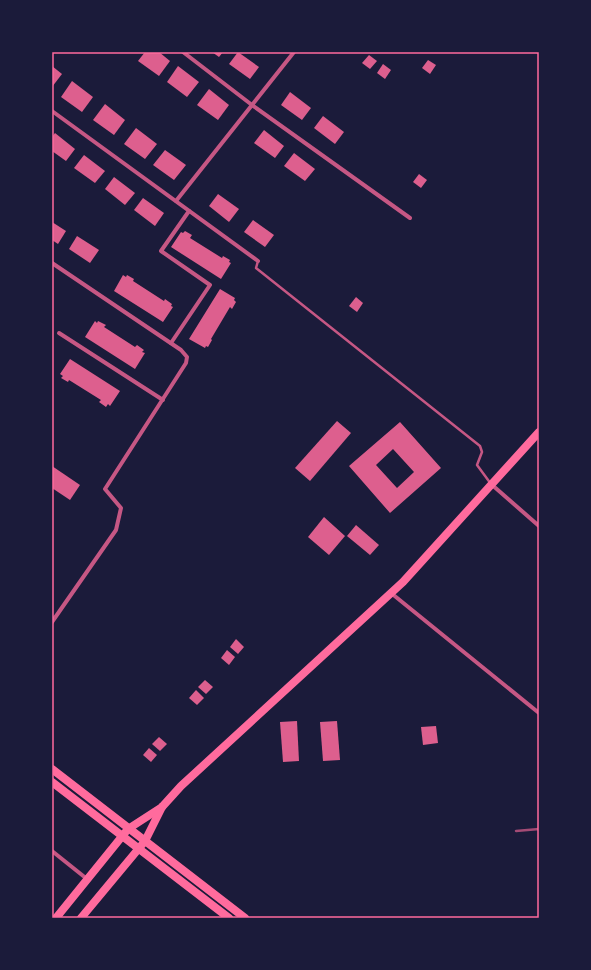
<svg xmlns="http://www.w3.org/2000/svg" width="591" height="970" viewBox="0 0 591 970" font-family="'Open Sans',sans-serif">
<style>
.building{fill:#dd5f8e;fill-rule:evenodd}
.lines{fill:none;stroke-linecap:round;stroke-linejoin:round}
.service{stroke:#c65784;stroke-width:2.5}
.minor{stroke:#c65784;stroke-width:4}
.secondary{stroke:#ff6b9d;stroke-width:8}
.rail{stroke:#a44b75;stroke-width:2.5}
.neatline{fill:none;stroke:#ff6b9d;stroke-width:1.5}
</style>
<rect width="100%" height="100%" fill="#1b1b3a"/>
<!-- building -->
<g class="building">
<path d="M145,52H159L170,61L159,76L138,61Z"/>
<path d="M212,52H223L219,57Z"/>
<path d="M238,52L259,67L250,79L229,64Z"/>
<path d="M369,55L377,61L370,69L362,63Z"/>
<path d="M428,60L436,65L430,74L422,68Z"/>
<path d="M383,64L391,70L385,79L377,73Z"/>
<path d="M52,66L62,74L52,87Z"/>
<path d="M178,66L199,82L187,97L167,82Z"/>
<path d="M72,81L93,97L82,112L61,97Z"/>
<path d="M209,89L229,105L218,120L197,105Z"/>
<path d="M290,92L311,108L302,120L281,105Z"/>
<path d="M105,104L125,120L114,135L93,120Z"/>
<path d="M323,116L344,132L335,144L314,128Z"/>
<path d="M136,128L157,144L145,159L124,144Z"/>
<path d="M264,130L284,146L275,158L254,143Z"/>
<path d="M55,133L75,149L66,161L52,151V137Z"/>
<path d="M165,150L186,165L174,180L153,165Z"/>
<path d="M294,153L315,169L305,181L284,166Z"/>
<path d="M84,155L105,171L95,183L74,168Z"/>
<path d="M419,174L427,180L421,188L413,182Z"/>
<path d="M114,177L135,193L125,205L105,189Z"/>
<path d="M218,194L239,209L229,222L209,206Z"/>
<path d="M143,198L164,213L155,226L134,210Z"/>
<path d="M253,220L274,235L265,247L244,232Z"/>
<path d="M52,222L66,231L58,244L52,240Z"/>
<path d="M185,231L192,235L190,238L222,258L223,256L230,260L229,262L231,263L221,279L171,247L181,232L183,233Z"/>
<path d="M77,236L99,250L90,263L69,249Z"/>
<path d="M123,275L126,277L127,275L134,279L133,281L164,301L165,299L172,304L171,306L173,307L163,322L114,291Z"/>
<path d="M220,289L235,298L234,300L236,302L232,309L230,307L211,339L212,340L208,347L206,346L205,348L189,339Z"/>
<path d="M356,297L363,303L357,312L349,306Z"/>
<path d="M95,321L97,323L98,321L106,325L104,327L135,347L137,345L144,350L142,352L145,353L135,369L85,337Z"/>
<path d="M70,359L120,391L110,406L108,404L106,407L99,402L101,400L69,380L68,382L61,378L63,376L60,374Z"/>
<path d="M337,421L351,433L310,481L295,468Z"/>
<path d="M400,422L441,468L390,513L349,466ZM393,449L414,472L397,488L376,465Z"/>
<path d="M52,466L80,485L70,500L52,488Z"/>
<path d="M324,517L345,536L329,555L308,537Z"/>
<path d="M356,525L379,545L370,555L347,536Z"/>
<path d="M236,639L244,647L238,654L230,647Z"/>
<path d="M227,650L235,657L229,665L221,658Z"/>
<path d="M205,680L213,687L206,694L198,687Z"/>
<path d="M196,690L204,698L197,705L189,698Z"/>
<path d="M297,721L299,761L283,762L280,722Z"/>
<path d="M337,721L340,760L323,761L320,722Z"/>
<path d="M436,726L438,743L423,745L421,727Z"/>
<path d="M159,737L167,744L160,751L152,744Z"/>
<path d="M149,748L157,755L151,762L143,755Z"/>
</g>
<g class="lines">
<!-- service -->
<path class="service" d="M258,261L256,268L480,446L482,452L477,465L491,484"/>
<!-- minor -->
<g class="minor">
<path d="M183,52L252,105L410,218"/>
<path d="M52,111L258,261"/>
<path d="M176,201L294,52"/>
<path d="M52,263L181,350L187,357L186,363L105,489L121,508L116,530L52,622"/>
<path d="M59,333L163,400"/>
<path d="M171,343L210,285L161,251L189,211"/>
<path d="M491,484L539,526"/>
<path d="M391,593L539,713"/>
<path d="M52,851L87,879"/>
</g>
<!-- secondary -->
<g class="secondary">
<path d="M52,769L245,918"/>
<path d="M52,782L229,918"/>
<path d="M56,918L128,829L162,807L181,786L403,582L539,432"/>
<path d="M81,918L145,841L162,807"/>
</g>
<!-- rail -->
<path class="rail" d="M516,831L539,829"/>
</g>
<!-- border -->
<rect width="591" height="970" fill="none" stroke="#1b1b3a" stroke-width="106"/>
<rect x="53" y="53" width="485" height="864" class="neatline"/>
</svg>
